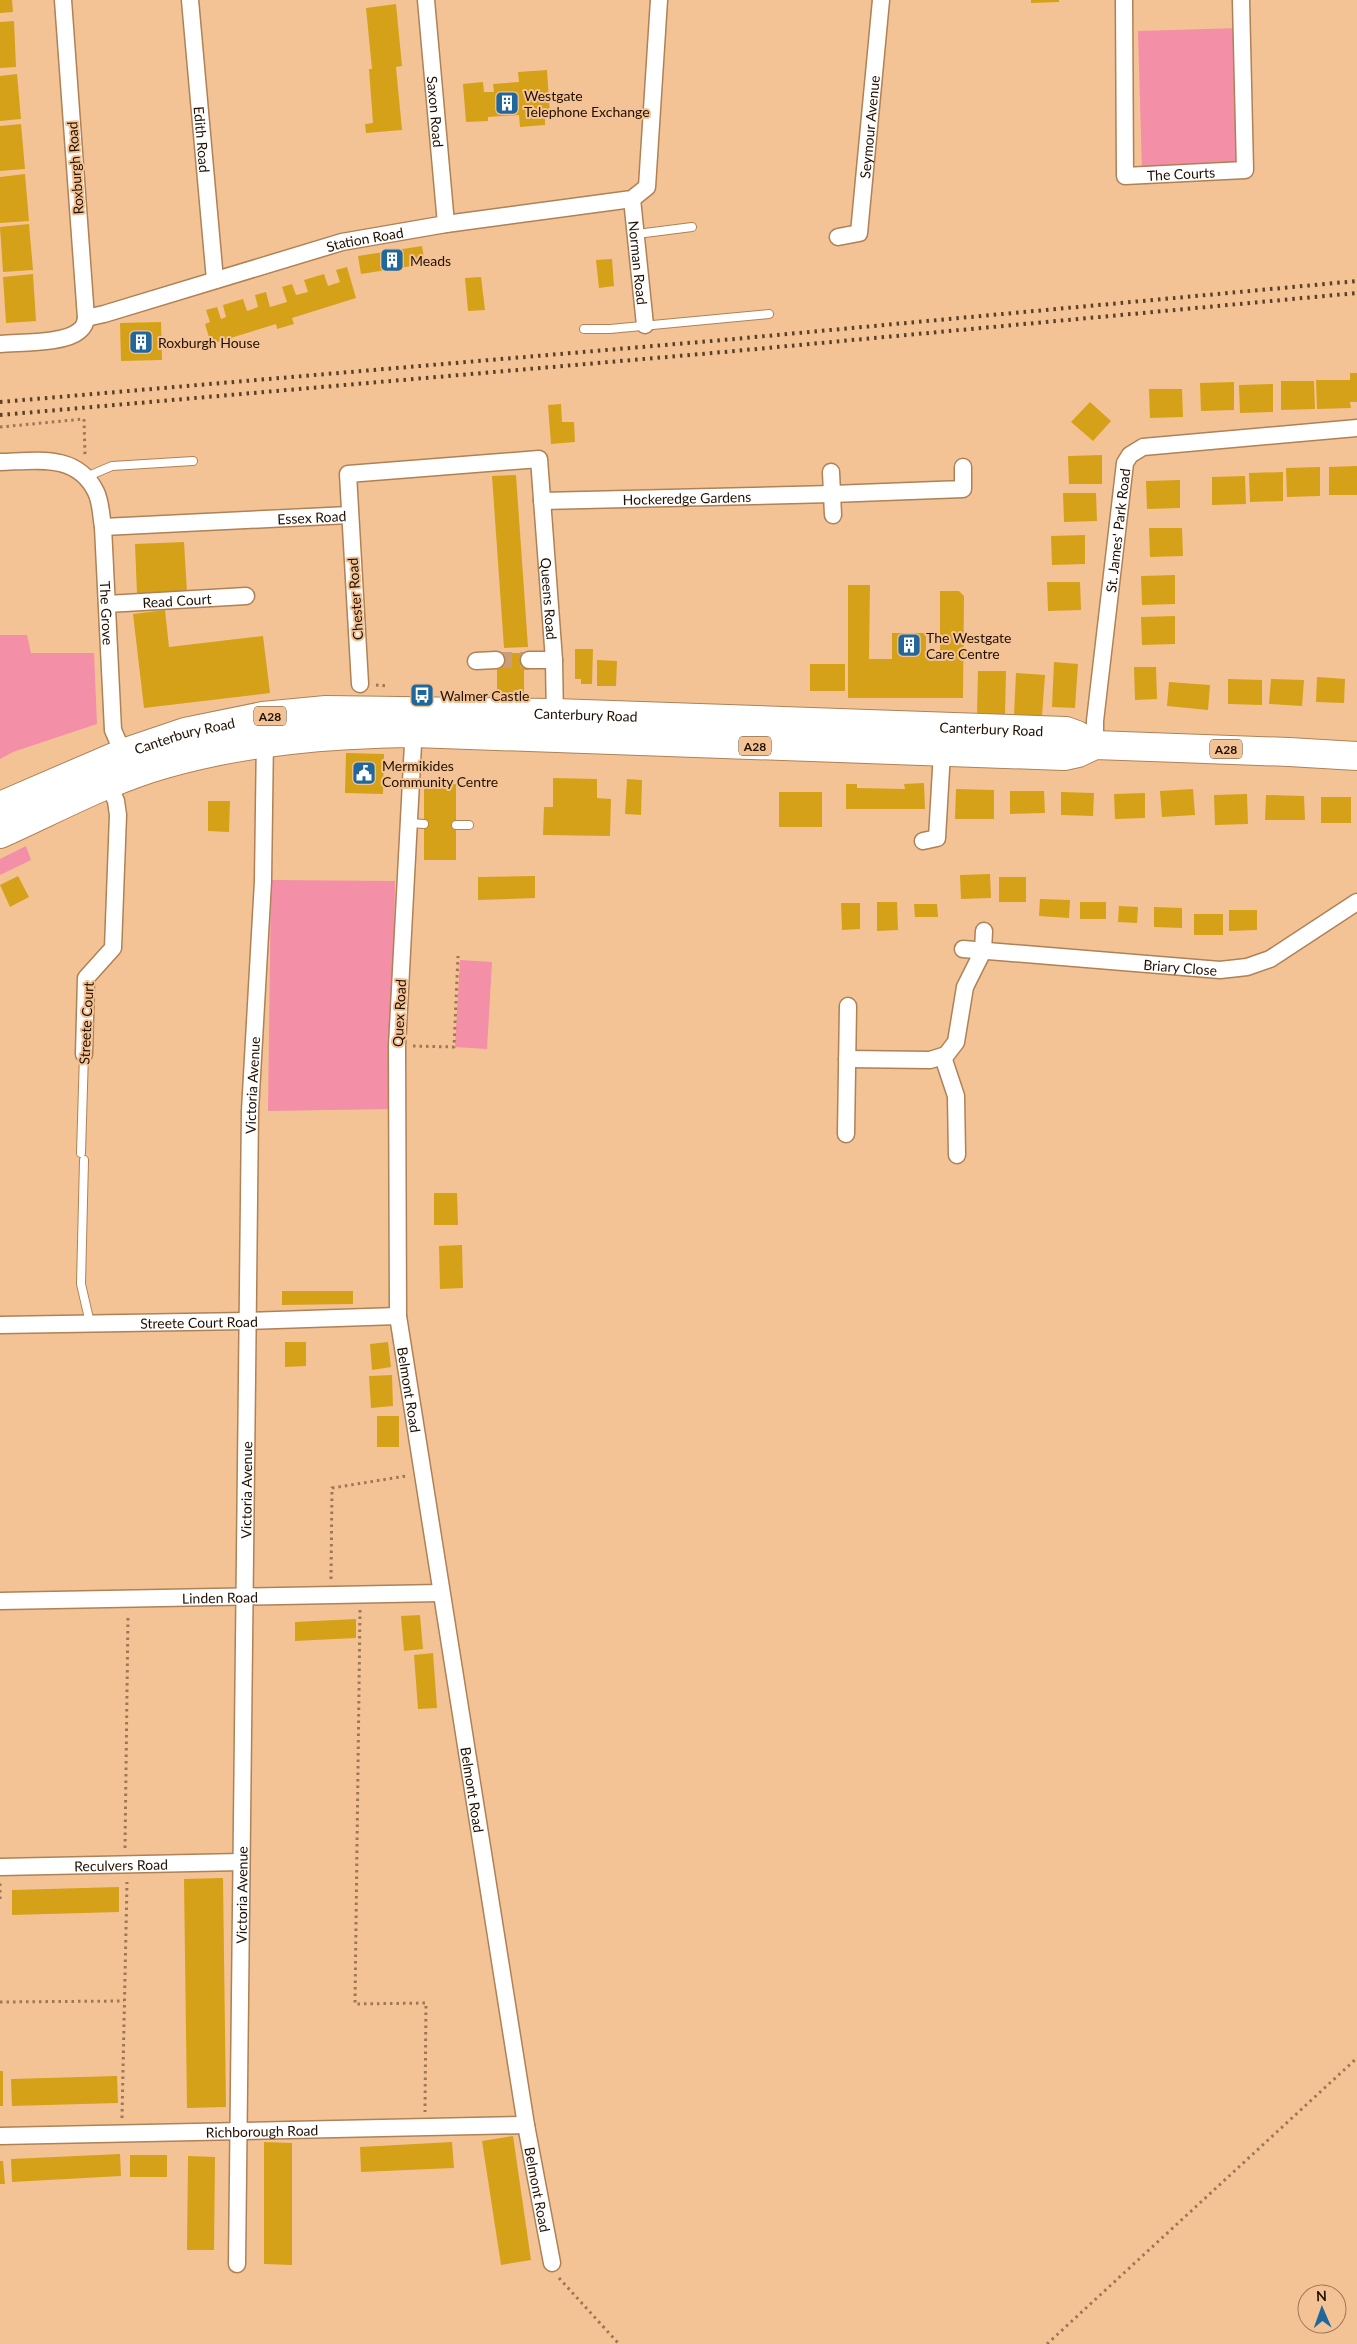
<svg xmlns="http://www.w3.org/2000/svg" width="1357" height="2344" viewBox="0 0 1357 2344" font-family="Lato,sans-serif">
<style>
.green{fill:#f38fa7}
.building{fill:#d5a118}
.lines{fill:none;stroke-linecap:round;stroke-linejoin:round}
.street-tunnel{stroke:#ca9f77;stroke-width:16;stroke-dasharray:16 8;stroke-linecap:butt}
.lane-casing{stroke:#af8155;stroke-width:10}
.street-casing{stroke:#af8155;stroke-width:19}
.highway-casing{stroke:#af8155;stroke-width:30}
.path{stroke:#9b7756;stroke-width:3;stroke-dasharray:2.5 4;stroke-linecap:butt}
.lane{stroke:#fff;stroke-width:8}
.street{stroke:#fff;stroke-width:16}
.highway{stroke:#fff;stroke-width:28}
.rail{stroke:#594028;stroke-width:4;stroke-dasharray:2.5 5;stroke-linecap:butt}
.labels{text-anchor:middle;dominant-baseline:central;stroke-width:4;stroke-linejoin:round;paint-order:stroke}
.shield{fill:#f4c395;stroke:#60462d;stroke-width:1}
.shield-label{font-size:12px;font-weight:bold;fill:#211001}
.poi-label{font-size:14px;fill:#211001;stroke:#f4c395;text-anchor:start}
.street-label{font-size:14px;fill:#211001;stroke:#f4c395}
</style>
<rect width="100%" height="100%" fill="#f4c395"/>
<!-- green -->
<g class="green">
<path d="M1240,28L1244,167L1142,171L1138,31Z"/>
<path d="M0,635H27L31,653H94L97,724L13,752L0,759Z"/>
<path d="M26,846L31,860L0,875V859Z"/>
<path d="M271,880L395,881L392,1109L268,1111Z"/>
<path d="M460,960L492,962L487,1049L455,1047Z"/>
</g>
<!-- building -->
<g class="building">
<path d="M0,0H12L13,12L0,13Z"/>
<path d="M1031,0H1059V2L1031,3Z"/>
<path d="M396,4L402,66L396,67L402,130L366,133L365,124L373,123L369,69H372L366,8Z"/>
<path d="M14,21L16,67L0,68V22Z"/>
<path d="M547,70L550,114H545V125L520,127L519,115L488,117V121L466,122L463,84L483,82L484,92H494L493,84L519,82L518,72Z"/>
<path d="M17,74L21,119L0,121V76Z"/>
<path d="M21,124L25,169L0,171V126Z"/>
<path d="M25,174L29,221L0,223V177Z"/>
<path d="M29,224L33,270L3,272L0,227Z"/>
<path d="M422,246L425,264L361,274L358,256Z"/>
<path d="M612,259L614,286L599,288L596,260Z"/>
<path d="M347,267L356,298L292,318L294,324L277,329L276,324L211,344L205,324L210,322L206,310L217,307L221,319L226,317L223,305L243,299L247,311L253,309L258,307L255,295L266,292L270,307L287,302L282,287L292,284L296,295L308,292L304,280L324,274L328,286L340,282L336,270Z"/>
<path d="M33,274L36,321L6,323L3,277Z"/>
<path d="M481,277L485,310L468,311L465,278Z"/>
<path d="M161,322L162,360L121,361L120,323Z"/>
<path d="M1350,373H1357V402H1350L1351,408L1317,409L1316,380H1350Z"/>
<path d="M1281,381H1314L1315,409L1281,410Z"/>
<path d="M1234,382V410L1201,411L1200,383Z"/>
<path d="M1273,384V412L1240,413L1239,385Z"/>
<path d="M1149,389H1182L1183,417L1150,418Z"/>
<path d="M1090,402L1111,421L1093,441L1071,422Z"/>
<path d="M561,404L562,422H574L575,442L551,444L548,405Z"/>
<path d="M1102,455V484H1069L1068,456Z"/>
<path d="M1357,466V495H1329V467Z"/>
<path d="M1320,467V496L1287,497L1286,468Z"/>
<path d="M1283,472V501L1250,502L1249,473Z"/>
<path d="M516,475L528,647L504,648L492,476Z"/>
<path d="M1245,476L1246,504L1212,505V477Z"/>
<path d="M1180,480V508L1147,509L1146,481Z"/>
<path d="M1063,493H1096L1097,521L1064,522Z"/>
<path d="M1149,528H1182L1183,556L1150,557Z"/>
<path d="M1085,535V564L1052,565L1051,536Z"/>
<path d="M184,542L187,592L137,594L135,544Z"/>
<path d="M1175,575V604L1142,605L1141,576Z"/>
<path d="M1047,582H1080L1081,610L1048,611Z"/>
<path d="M848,585H870L869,659H892V633H926V656H940V591H959L964,596L963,698H848Z"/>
<path d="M165,610L169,647L263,636L270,693L144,708L133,614Z"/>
<path d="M1175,616V644L1142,645L1141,617Z"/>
<path d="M575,649H593L592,684H581V679H575Z"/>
<path d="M497,653H528L529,670H524V694L497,695Z"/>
<path d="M597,660L617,661L616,686H597Z"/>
<path d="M1054,662L1078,664L1075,708L1052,707Z"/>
<rect x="810" y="664" width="35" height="27"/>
<path d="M1134,667H1156L1157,699L1135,700Z"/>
<path d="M978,671H1006L1005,714H977Z"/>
<path d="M1016,673L1045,675L1042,716L1014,715Z"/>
<path d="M1317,677L1345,679L1344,703L1316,702Z"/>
<path d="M1228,679L1262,680V705L1228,704Z"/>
<path d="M1271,679L1304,680L1302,706L1269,704Z"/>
<path d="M1169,682L1210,685L1208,710L1167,706Z"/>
<path d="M346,753L384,754L383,794L345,793Z"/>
<path d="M553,778L597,779V798L611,799L610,836L543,835L544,807H553Z"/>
<path d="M627,779L642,780L641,815L625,814Z"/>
<path d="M924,783L925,809H846V784H857V788L905,789L904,784Z"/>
<rect x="424" y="784" width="32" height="76"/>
<path d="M956,789L994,790V819H955Z"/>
<path d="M1193,789L1195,815L1162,817L1160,791Z"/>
<path d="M1010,791H1044L1045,813L1010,814Z"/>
<rect x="779" y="792" width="43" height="35"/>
<path d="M1061,792L1094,793L1093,816L1061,815Z"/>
<path d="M1145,793V818L1115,819L1114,794Z"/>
<path d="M1247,794L1248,824L1215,825L1214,795Z"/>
<path d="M1266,795L1304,796L1305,820H1265Z"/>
<rect x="1321" y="797" width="30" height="26"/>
<path d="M208,801H230L229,832L208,831Z"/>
<path d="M990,874L991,898L961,899L960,875Z"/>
<path d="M18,876L29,897L10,907L0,885Z"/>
<path d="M535,876V898L478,900V877Z"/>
<rect x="999" y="877" width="27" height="25"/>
<path d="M1040,899L1070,900L1069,918L1039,916Z"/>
<path d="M877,902H897L898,930L877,931Z"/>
<rect x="1080" y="902" width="26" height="17"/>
<path d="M841,903H860V929L842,930Z"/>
<path d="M914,904H937L938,917H915Z"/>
<path d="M1119,906L1138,907L1137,923L1118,922Z"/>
<path d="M1154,907L1182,908V928L1154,927Z"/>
<path d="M1229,910H1257V930L1229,931Z"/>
<rect x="1194" y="914" width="29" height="21"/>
<path d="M434,1193H457L458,1225H434Z"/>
<path d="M462,1245L463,1288L440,1289L439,1246Z"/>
<path d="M282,1291H353V1304L282,1305Z"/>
<path d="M285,1342H306V1366L285,1367Z"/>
<path d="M388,1342L391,1367L372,1370L370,1344Z"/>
<path d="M392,1375L393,1406L371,1408L369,1376Z"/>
<rect x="377" y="1416" width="22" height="31"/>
<path d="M420,1615L423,1649L404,1651L401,1616Z"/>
<path d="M356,1619V1638L295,1641V1622Z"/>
<path d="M433,1653L437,1708L418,1709L414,1655Z"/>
<path d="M223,1878L226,2107L187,2108L184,1879Z"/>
<path d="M119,1887V1912L12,1915V1890Z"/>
<rect x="0" y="2071" width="3" height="35"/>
<path d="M117,2076L118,2103L12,2106L11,2079Z"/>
<path d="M513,2136L531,2260L501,2265L482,2141Z"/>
<path d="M264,2142L292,2143V2265L264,2264Z"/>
<path d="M452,2142L454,2168L361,2172L360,2147Z"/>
<path d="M120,2154L121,2176L12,2182L11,2159Z"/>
<rect x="130" y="2155" width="37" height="22"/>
<path d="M188,2156L215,2157L214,2250H187Z"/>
<path d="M0,2161H3L5,2184H0Z"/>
</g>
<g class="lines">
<!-- street-tunnel -->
<path class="street-tunnel" d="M496,660H529"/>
<!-- lane casing -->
<g class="lane-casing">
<g id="lane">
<path d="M637,234L692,227"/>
<path d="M584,329H610L769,314"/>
<path d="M86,477L112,466L193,461"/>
<path d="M410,823L424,824"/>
<path d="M456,825H469"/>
<path d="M81,1153L84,1054"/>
<path d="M84,1160L81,1284L90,1323"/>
</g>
</g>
<!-- street casing -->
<g class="street-casing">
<g id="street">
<path id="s1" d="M190,0L215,280"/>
<path id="s2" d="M426,0L446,224"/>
<path id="s3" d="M1124,0L1125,176L1245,170L1241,0"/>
<path id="s4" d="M632,199L645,325"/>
<path id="s5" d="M838,237L859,233L881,0"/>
<path id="s6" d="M86,318L104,314L342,242L446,224L632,199L647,187L659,0"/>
<path d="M0,344C20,342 64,344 79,331C84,327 85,324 86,318L63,0"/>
<path id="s7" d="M0,462C37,461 77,453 96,492C101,502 101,516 103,527L113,730L123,753L109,785L116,801L118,815L113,948L86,978L84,1054"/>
<path d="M831,472L833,515"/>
<path id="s8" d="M542,501L832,494L963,489V467"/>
<path id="s9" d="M103,527L349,515"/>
<path id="s10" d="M107,604L246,596"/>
<path d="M529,660H554"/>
<path d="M476,661L496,660"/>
<path id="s11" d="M360,684L348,474L539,459L554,660L555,721"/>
<path id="s12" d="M414,725L397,1046L398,1316L526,2125L552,2263"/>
<path id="s13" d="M1095,745V721L1125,463L1130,455L1143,447L1357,428"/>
<path d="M923,841L937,838L942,752"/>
<path id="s14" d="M963,949L1220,970L1247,967L1270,959L1357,902"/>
<path d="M943,1057L956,1096L957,1155"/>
<path d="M847,1059L930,1060L946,1055L956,1042L965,987L983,951L984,931"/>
<path d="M846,1134L848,1006"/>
<path id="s15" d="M0,1325L248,1321L398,1316"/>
<path id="s16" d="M0,1601L441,1593"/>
<path id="s17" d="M0,1867L241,1862"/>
<path id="s18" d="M0,2136L526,2125"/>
<path id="s19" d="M237,2264L250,1111L263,881L265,736"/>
</g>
</g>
<!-- highway casing -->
<g class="highway-casing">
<g id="highway">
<path id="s20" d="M0,806L123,753L185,732L263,716L326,710L555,713L1066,731L1077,735L1095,745"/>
<path d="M0,834C54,810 108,780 165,764C246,741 329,734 414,733L1064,756L1078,753L1095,745L1289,752L1357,756"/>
</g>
</g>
<!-- path -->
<g class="path">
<path d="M0,427L84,419L85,456"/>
<path d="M376,685L389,686"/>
<path d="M413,1046L454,1047L458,956"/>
<path d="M331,1579L332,1488L406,1476"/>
<path d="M360,1610L355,2004L426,2003L425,2112"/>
<path d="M125,1848L128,1614"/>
<path d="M0,1899V1883"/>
<path d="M0,2002L124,2001"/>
<path d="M122,2118L127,1882"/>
<path d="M559,2278L619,2344"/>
<path d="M1047,2344L1357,2058"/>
</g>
<!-- lane -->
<use href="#lane" class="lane"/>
<!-- street -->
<use href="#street" class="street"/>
<!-- highway -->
<use href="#highway" class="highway"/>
<!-- rail -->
<g class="rail">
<path d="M0,402L723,340L1357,281"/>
<path d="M0,415L724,352L1357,293"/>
</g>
</g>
<!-- icons -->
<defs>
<g id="building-square" transform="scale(1.25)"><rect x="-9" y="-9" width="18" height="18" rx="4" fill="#20689c" stroke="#f4c395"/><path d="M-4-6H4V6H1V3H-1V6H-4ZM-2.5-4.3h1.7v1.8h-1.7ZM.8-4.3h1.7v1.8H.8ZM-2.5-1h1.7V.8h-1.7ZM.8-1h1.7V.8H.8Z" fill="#fff"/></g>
<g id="bus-square" transform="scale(1.25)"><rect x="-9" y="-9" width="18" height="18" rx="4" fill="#20689c" stroke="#f4c395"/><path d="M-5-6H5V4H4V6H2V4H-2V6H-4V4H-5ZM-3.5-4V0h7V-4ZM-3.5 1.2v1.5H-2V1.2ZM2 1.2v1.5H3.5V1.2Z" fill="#fff"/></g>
<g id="civic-square" transform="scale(1.25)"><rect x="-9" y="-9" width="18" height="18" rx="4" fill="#20689c" stroke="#f4c395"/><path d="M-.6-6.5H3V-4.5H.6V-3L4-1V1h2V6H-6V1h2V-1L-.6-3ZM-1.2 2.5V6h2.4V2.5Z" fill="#fff"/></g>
</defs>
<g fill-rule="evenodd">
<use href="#building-square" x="507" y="103"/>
<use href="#building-square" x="392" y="260"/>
<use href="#building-square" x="141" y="342"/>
<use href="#building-square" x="909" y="645"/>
<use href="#bus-square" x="422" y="695"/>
<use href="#civic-square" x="364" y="773"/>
</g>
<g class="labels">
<!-- shield labels -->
<g class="shield">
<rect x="254" y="706.5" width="32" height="19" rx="4"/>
<rect x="739" y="736.5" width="32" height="19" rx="4"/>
<rect x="1210" y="739.5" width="32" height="19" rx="4"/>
</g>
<g class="shield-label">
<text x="270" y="716">A28</text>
<text x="755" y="746">A28</text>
<text x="1226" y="749">A28</text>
</g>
<!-- poi labels -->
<g class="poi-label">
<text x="524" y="95">Westgate<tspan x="524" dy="16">Telephone Exchange</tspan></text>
<text x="410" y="260">Meads</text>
<text x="158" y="342">Roxburgh House</text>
<text x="926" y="637">The Westgate<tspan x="926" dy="16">Care Centre</tspan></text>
<text x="440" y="695">Walmer Castle</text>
<text x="382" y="765">Mermikides<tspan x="382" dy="16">Community Centre</tspan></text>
</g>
<!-- street labels -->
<g class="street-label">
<text stroke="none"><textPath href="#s2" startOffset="112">Saxon Road</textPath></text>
<text stroke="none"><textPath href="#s5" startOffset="128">Seymour Avenue</textPath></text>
<text stroke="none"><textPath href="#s1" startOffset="140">Edith Road</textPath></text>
<text transform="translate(75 168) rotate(-94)">Roxburgh Road</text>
<text stroke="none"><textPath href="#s3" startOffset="232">The Courts</textPath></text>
<text stroke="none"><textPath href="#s6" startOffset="290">Station Road</textPath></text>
<text stroke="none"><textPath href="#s4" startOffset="64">Norman Road</textPath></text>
<text stroke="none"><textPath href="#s8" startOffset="145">Hockeredge Gardens</textPath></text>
<text stroke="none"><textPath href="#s9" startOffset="209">Essex Road</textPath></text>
<text stroke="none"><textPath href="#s13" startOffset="216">St. James' Park Road</textPath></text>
<text transform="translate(355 599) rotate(-94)">Chester Road</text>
<text stroke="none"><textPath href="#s11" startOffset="542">Queens Road</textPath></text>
<text stroke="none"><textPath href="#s10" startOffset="70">Read Court</textPath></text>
<text stroke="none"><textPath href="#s7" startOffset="230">The Grove</textPath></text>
<text stroke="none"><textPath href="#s20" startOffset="602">Canterbury Road</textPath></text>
<text stroke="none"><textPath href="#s20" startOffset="1008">Canterbury Road</textPath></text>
<text stroke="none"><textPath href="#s20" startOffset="198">Canterbury Road</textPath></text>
<text stroke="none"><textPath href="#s14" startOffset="218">Briary Close</textPath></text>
<text transform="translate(399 1013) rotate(-87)">Quex Road</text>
<text transform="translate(86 1023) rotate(-87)">Streete Court</text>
<text stroke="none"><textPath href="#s19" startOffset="1179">Victoria Avenue</textPath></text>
<text stroke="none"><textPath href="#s15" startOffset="199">Streete Court Road</textPath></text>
<text stroke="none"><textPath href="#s12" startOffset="666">Belmont Road</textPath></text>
<text stroke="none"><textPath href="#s19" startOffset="774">Victoria Avenue</textPath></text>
<text stroke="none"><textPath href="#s16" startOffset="220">Linden Road</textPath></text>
<text stroke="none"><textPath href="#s12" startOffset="1071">Belmont Road</textPath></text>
<text stroke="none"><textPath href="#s17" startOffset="121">Reculvers Road</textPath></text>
<text stroke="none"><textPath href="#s19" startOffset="369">Victoria Avenue</textPath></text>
<text stroke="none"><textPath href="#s18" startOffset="262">Richborough Road</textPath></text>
<text stroke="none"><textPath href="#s12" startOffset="1476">Belmont Road</textPath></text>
</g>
</g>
<!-- north arrow -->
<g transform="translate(1322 2309) rotate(358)"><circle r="24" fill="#f4c395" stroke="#a07b5a"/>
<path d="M0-4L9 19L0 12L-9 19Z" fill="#20689c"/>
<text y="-8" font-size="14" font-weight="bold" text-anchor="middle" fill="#211001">N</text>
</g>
</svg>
